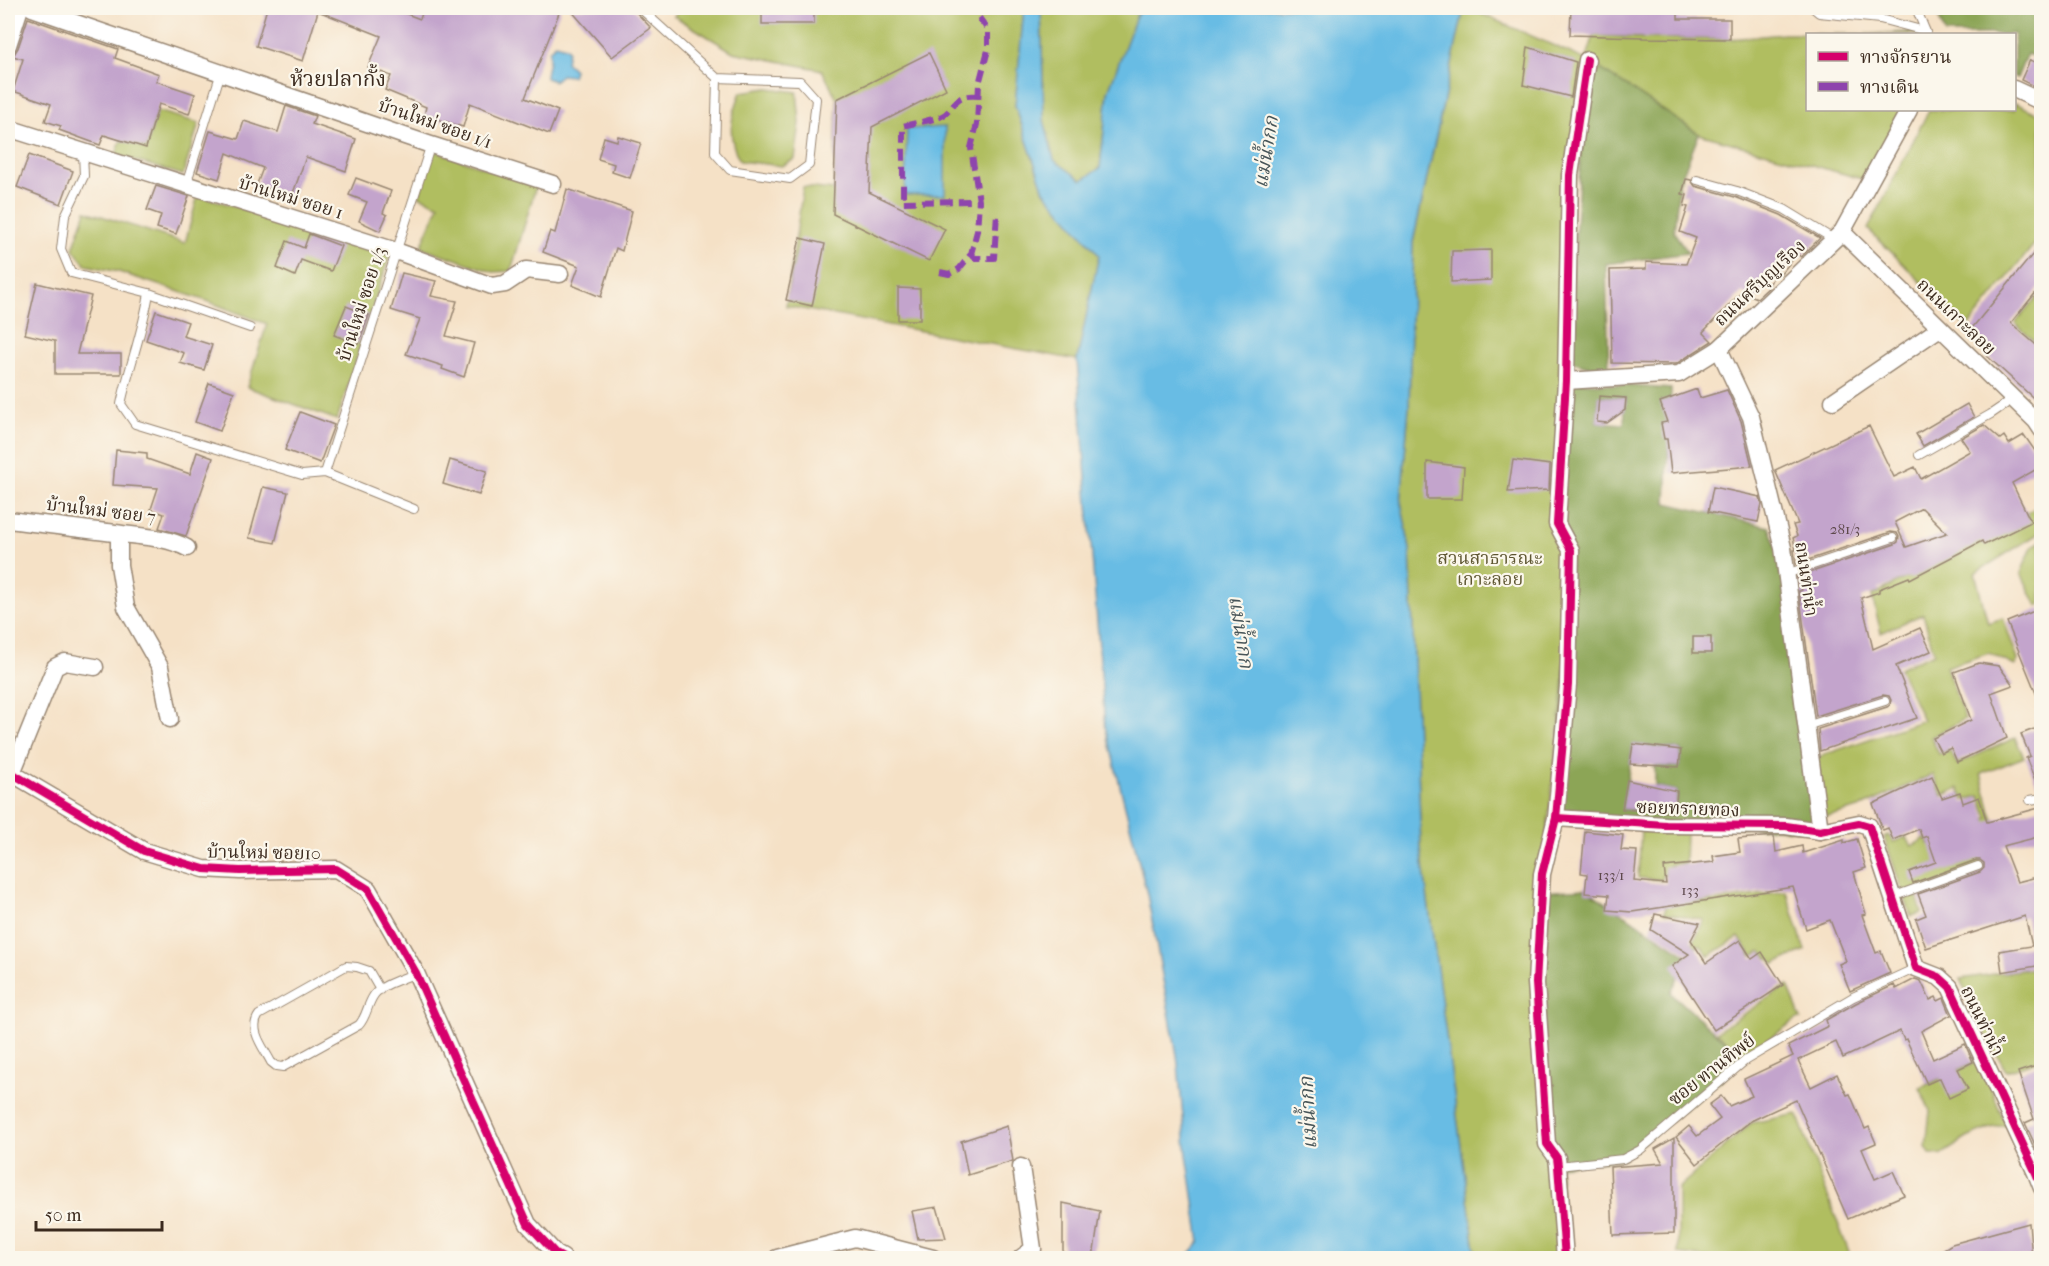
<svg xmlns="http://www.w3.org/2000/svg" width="2049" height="1266" viewBox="0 0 2049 1266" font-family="'IM FELL French Canon','Noto Serif Thai',serif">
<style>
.green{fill:#b0be60;stroke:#76743f;stroke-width:1.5}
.forest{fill:#8ca556;stroke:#64683a;stroke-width:1.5;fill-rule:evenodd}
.water{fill:#67bce4;stroke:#517381;stroke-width:1.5}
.building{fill:#c3a4cc;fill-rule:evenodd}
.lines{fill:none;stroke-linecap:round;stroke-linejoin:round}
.service-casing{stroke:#988672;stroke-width:10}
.minor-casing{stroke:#988672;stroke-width:19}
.service{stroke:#fff;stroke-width:8}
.minor{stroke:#fff;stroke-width:16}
.quiet{stroke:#8e44ad;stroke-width:6;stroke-dasharray:12 6;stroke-linecap:butt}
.cycleway-casing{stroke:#fbf7ec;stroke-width:11}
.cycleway{stroke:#d6006c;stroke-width:8}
.labels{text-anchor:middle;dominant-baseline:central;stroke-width:4.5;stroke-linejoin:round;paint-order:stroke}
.number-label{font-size:15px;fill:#5d484a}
.street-label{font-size:18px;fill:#3b2a1e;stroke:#fbf7ec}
.park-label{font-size:18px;fill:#5e5632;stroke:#fbf7ec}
.water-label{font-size:20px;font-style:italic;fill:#485659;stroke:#fbf7ec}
.quarter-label{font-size:21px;fill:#3b2a1e;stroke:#fbf7ec}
</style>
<rect width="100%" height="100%" fill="#fbf7ec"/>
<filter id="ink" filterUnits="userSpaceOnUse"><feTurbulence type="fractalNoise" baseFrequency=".0167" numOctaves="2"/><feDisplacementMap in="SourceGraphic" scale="12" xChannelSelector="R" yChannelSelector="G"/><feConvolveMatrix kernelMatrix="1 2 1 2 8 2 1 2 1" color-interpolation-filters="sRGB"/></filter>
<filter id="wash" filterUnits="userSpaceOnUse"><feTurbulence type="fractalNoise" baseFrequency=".008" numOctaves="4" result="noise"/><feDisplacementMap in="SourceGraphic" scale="24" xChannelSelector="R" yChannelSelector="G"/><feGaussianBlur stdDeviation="1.35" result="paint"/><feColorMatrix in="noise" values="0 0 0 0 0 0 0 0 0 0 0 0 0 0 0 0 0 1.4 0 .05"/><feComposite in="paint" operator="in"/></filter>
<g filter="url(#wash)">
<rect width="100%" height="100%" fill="#f5e1c6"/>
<!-- green -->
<g class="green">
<path d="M680,8H1024L1015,106L1044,191L1099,255L1077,360L786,306L803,187L834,190L837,99L822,70L733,52L674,16Z"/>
<path d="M1041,8H1142L1137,15L1108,92L1100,168L1082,180L1054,160L1044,120Z"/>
<path d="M1464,8H1468L1586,60L1594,35L1642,38L1730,39L1784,34H1871L1925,31L1928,34H1808V110H1909L1870,181L1699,134L1587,61L1570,175L1571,550L1564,684L1542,874L1565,1258H1476L1421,849L1410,549L1401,502L1409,407L1413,243Z"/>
<path d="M768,88L797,92L800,123L795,159L782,166L740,161C726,136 731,117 741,92Z"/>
<path d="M2015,103L2041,115V236L1967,328L1868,229L1929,110H2014Z"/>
<path d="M157,111L199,123L183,175L116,155L121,140L146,147Z"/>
<path d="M433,150L536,186L511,271L493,272L421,247L439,205L419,196Z"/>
<path d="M198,195L390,254L337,420L247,387L267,324L207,301L119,272L86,265L73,249L86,211L185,243Z"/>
<path d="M2039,295L2041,297V348L2015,323Z"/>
<path d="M2041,505V532L1975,573L1988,623L2003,618L2018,660L2015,666L1989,653L1946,667L1965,719L1931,737L1939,754L1950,751L1957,764L2015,738L2024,757L1981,774L1992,816L1998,829L1978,823L1988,818L1980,796L1964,800L1959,788L1942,796L1933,774L1859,808L1822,818L1815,758L1923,720L1899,668L1934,653L1923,614L1881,633L1872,596Z"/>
<path d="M2041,541V604L2037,606L2021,573L2032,547Z"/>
<path d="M1641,829L1686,832L1685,863L1670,865V875H1663L1662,880L1638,878Z"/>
<path d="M1888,835L1893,842L1906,837L1912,846L1926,838L1929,844L1961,835L1982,858L1991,883L1976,889L1968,872L1916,893L1922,913L1911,916L1884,837Z"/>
<path d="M1786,891L1805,950L1774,964L1761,951L1752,956L1739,937L1709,956L1700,945L1689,951L1704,920L1664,913L1667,903L1716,901Z"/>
<path d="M2041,967V1034L2037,1035L2041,1045V1060L2006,1071L1980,1023L1960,979Z"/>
<path d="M1788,985L1801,1019H1797L1743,1057L1716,1032Z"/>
<path d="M1979,1060L2006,1125L1990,1128L1967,1138L1941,1155L1930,1154L1926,1147L1930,1111L1920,1088Z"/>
<path d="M1797,1114L1851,1258H1706L1678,1254V1188L1751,1123Z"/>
</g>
<!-- forest -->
<g class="forest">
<path d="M1935,8H2041V59L2027,54L2017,78L2014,77V34H1945Z"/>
<path d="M1587,60L1699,134L1679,184L1674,232L1688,253L1606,264L1609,372L1567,360Z"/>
<path d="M1566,381L1671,389L1666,503L1769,527L1786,574L1820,831L1556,818L1571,550L1557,524ZM1599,396L1626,398L1624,424L1597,422ZM1633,744L1681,750L1679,767L1655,766V786L1677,791L1675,813L1623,809Z"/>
<path d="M1585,889L1688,956L1671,993L1746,1060L1623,1159L1558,1166L1547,1144L1541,892Z"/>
</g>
<!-- water -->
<g class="water">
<path d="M1024,8H1041L1044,120L1054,160L1082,180L1100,168L1108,92L1137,14L1142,8H1464L1413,242L1409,407L1401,502L1410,549L1421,849L1476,1258H1186L1200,1242L1186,1148L1177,1055L1147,894L1105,726L1077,360L1099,255L1044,191L1015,105Z"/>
<path d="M555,44L566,47L568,50L566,62L574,70L572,76L561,75L554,81L546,78C546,68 551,61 549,51Z"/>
<path d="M945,127V195H905L907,129Z"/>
</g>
<g id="blocks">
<!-- building -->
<g class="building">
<path d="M267,8H391L420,19L424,8H561L525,98L558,111L549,134L470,103L463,127L424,115L426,107L385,90L391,76L368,67L381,36L318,11L303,61L256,46Z"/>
<path d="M569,8H632L651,28L612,57Z"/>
<rect x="762" y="8" width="52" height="16"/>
<path d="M1571,8H1678V19H1730V39L1642,38V37L1570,35Z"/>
<path d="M28,18L118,49L115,58L159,74L156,81L195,94L189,114L159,104L146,148L104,135L100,145L59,130L61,126L45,121L51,104L13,91L23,59L13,56L18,48Z"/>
<path d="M1528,47L1576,62L1571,97L1523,85Z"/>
<path d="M929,53L946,89L872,127L869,192L945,229L929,261L833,214L837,99Z"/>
<path d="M2030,60L2042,65V90L2021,80Z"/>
<path d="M286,106L315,116L312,124L356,139L346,171L306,157L292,196L257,184L263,168L227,153L219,179L197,172L210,131L238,139L244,121L278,132Z"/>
<path d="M618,136L641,143L630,178L612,172L614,164L598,159L604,137L617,141Z"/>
<path d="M29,155L73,171L61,204L17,187Z"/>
<path d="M356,178L391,191L383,213L387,215L380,231L359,221L367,202L349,195Z"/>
<path d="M1686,179L1691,180L1695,186L1735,197L1781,215L1820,238L1801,257L1797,254L1780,275L1775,272L1768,288L1757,298L1742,292L1703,332L1712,341L1676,364L1612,363L1610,270L1646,269V262L1686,264L1696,238L1680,232L1688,207L1684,206L1687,195L1682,194Z"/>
<path d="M156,186L189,196L176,234L157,228L161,215L147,210Z"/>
<path d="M567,189L632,211L622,251L616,248L601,297L572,285L579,266L543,252L550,231L555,233Z"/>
<path d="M309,234L341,246L331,271L301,260L295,276L277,268L287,241L304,248Z"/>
<path d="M800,238L825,244L812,306L786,300Z"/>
<path d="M2042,243V285L2011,323L2042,350V406L1987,356L1991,351L1968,333Z"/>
<path d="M1491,250V280L1451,282L1452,251Z"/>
<path d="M402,273L436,281L431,296L457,301L446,336L474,343L464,377L442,369L443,366L406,354L420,319L391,310Z"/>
<path d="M37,283L91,296L77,354H121V374H55V341L25,334Z"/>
<path d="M898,288L920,289V320H898Z"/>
<path d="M346,306L369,315L358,344L334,335Z"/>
<path d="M156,311L188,322L183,336L212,345L204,370L180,363L184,353L146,340Z"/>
<path d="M209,383L234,392L220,431L195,422Z"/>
<path d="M1697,389L1700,398L1727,390L1741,421L1752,466L1671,473L1667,439H1664L1661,423L1667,422L1660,402Z"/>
<path d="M1599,396L1626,398L1625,410L1607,423L1597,422Z"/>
<path d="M1967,404L1974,417L1923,446L1916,434Z"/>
<path d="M300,412L334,425L320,463L285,450Z"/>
<path d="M1984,425L2000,439L2004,436L2009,444L2024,435L2042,461V466L2012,483L2031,522L1984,545L1982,541L1910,579L1909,577L1879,589V592L1861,598L1873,649L1920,628L1931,651L1896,666L1917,718L1820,751L1818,729L1887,707L1890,705L1891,700L1889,696L1883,695L1816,716L1799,591L1802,590L1797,577L1895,544L1898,542L1899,537L1897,533L1891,532L1796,564L1794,550H1796L1793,538L1797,536L1793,525L1798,524L1775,470L1869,426L1894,477L1915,467L1921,479L1970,451L1961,438ZM1922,508L1947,533L1906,547L1895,522Z"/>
<path d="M116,450L147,453V459L190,474L197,452L213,458L186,536L159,528L164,514L151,509L158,488L113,485Z"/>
<path d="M450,460L487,471L479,495L443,484Z"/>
<path d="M1513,460L1550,465L1549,490L1508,492Z"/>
<path d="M1427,462L1464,467L1462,499H1427Z"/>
<path d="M263,487L288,492L275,543L249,538Z"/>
<path d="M1713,487L1760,497L1762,504L1758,522L1708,512Z"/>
<path d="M2042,608V703H2040L2007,622Z"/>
<rect x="1693" y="637" width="18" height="16"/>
<path d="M1979,663L1999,666L2013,685L1991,693L2007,738L1957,762L1951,748L1941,753L1933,738L1971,720L1954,672Z"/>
<path d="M2042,726V792H2040L2026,758L2030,756L2021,734Z"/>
<path d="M1633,744L1681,750L1679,767L1630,764Z"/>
<path d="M1932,776L1942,798L1960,792L1963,803L1979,797L1987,822L2039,808L2042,819V836L2003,846L2017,882L2037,877L2042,893V965L2002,972L1999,951L2032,946L2025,916L1926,948L1916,919L1926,915L1918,894L1980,872L1984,868V863L1980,860H1976L1913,883L1909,872L1936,862L1927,836L1922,838L1919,829L1893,840L1888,828L1883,830L1873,804Z"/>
<path d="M1627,780L1677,791L1675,813L1622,809Z"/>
<path d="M1585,831L1623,835L1621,850L1637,851L1634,881L1666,884L1664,867L1714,862L1713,856L1740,852L1738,839L1774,836L1776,852L1802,846L1803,853L1844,840V843L1857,839L1866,868L1854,872L1866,914L1862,915L1876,953L1881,951L1890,973L1850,991L1839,964L1846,961L1830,920L1806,929L1793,887L1632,912L1607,910L1609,895L1585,893L1587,874L1581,873Z"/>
<path d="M1655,914L1700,923L1691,940L1706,963L1740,940L1752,959L1762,952L1783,985L1714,1030L1672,966L1689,954L1651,930Z"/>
<path d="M1915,979L1921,981L1930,1000L1936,997L1938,1001L1944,998L1951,1015L1921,1031L1933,1059L1965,1044L1973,1062L1958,1069L1968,1089L1949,1098L1940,1078L1927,1084L1906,1039L1904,1040L1900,1031L1843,1058L1836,1042L1798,1060L1811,1087L1837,1074L1847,1095L1850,1094L1865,1129L1869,1127L1876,1143L1862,1149L1875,1179L1893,1171L1904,1195L1848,1219L1796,1100L1751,1121L1697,1164L1676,1137L1689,1126L1697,1136L1720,1119L1709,1105L1721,1096L1729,1106L1752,1096L1744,1079L1793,1056L1788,1046L1828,1026L1826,1020L1856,1003L1894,985L1896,989Z"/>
<path d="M2042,1064V1160L2025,1123L2034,1119L2018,1072Z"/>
<path d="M1007,1126L1013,1161L968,1175L961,1141Z"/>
<path d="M1674,1138V1233L1613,1235L1610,1167L1663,1163L1655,1149Z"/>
<path d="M1063,1203L1100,1211L1093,1258H1063Z"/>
<path d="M937,1207L946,1238L918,1239L912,1211Z"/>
<path d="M2029,1223L2032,1258H1929L1952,1244Z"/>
</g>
</g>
</g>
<g filter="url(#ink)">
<use href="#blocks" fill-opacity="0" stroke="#988672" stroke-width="1.5"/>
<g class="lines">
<!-- service casing -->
<g class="service-casing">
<g id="service">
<path d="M640,8L717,78L800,81L816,99L809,165L790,179L730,170L715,153L717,78"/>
<path d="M1813,8L1819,13L1880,19L1925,31"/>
<path d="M1878,8L1880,19"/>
<path d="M1916,8L1926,32"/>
<path d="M83,152L84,176L65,216L61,249L71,273L149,293C143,331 129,367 121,404L135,424L302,475L325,473L414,509"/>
<path d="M1697,180L1737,191L1784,209L1835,240"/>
<path d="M186,185L221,72"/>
<path d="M149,293L250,328"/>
<path d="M1919,455L1991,414L2013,399"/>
<path d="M325,473L431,144"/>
<path d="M1786,574L1893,538"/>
<path d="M1806,726L1885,701"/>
<path d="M2030,800L2042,798"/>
<path d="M1892,897L1978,866"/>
<path d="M380,990L369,971L357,967L346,966L259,1015C248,1030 264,1048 271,1062L276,1066L283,1067L359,1025C367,1016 367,1005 374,995C382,984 403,979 416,973"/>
<path d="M1558,1166L1623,1159L1640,1150L1746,1060L1853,997L1916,968"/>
</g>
</g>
<!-- minor casing -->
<g class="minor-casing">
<g id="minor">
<path d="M32,8L428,144L553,184"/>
<path d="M8,45L20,8"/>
<path d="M2014,89L2042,102"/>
<path d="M8,128L396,251L492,286L505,284L526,270L560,274"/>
<path d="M1842,232L2036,421L2042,430"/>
<path d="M1719,349L1751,417L1783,548L1820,831"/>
<path d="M1566,381L1679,374L1719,349L1842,232L1909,110"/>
<path d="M1833,401L1940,328"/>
<path d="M8,520C43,524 79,529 115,533C140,537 164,536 187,548"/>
<path d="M119,534V565L126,607L160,667L170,719"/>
<path d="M8,771L144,851L204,869L240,871L336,869L368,889L416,973L528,1224L556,1254L563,1258"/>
<path d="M12,773L55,667L65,662L95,667"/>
<path d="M1556,818L1666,825L1786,826L1820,831L1859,823L1869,826L1916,968L1939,977L1950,987L2036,1173L2042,1188"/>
<path d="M777,1258L855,1238L933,1258"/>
<path d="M1021,1258L1033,1249L1021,1167"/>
<path d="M1565,1258L1558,1166L1557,1158L1547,1144L1536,983L1542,874L1556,818L1568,685L1571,550L1557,524L1566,381L1570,175L1587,60"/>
</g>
</g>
<!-- service -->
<use href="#service" class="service"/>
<!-- minor -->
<use href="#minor" class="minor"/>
<!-- quiet -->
<g class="quiet">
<path d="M979,96C950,93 957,110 940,117C928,121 915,123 903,126V202L979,201"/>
<path d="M971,254L975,258H994L997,213"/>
<path d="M940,272L949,274L959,269L971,254L977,231L979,201L971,148L977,124L979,84L988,50V30L972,8"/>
</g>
<!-- cycleway casing -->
<g class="cycleway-casing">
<g id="cycleway">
<path d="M8,771L144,851L204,869L240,871L336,869L368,889L416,973L528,1224L556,1254L563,1258"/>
<path d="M1556,818L1666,825L1786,826L1820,831L1859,823L1869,826L1916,968L1939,977L1950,987L2036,1173L2042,1188"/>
<path d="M1565,1258L1558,1166L1557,1158L1547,1144L1536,983L1542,874L1556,818L1568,685L1571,550L1557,524L1566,381L1570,175L1587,60"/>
</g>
</g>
<!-- cycleway -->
<use href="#cycleway" class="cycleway"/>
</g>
</g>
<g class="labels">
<!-- number labels -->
<g class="number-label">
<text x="1845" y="529">281/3</text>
<text x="1611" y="875">133/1</text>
<text x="1690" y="890">133</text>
</g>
<!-- street labels -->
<g class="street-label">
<text transform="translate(435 124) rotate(19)">บ้านใหม่ ซอย 1/1</text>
<text transform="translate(291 198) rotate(17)">บ้านใหม่ ซอย 1</text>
<text transform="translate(1760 283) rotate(-43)">ถนนศรีบุญเรือง</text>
<text transform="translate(362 304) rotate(-72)">บ้านใหม่ ซอย 1/3</text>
<text transform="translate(1956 317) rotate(44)">ถนนเกาะลอย</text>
<text transform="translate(101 511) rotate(7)">บ้านใหม่ ซอย 7</text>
<text transform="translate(1806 579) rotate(82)">ถนนท่าน้ำ</text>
<text transform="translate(1688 809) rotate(2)">ซอยทรายทอง</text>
<text transform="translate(264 853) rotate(1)">บ้านใหม่ ซอย10</text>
<text transform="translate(1982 1021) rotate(64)">ถนนท่าน้ำ</text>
<text transform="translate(1712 1070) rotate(-38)">ซอย ทานทิพย์</text>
</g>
<!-- park labels -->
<g class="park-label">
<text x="1490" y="558">สวนสาธารณะ<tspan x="1490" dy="21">เกาะลอย</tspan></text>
</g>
<!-- water labels -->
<g class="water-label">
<text transform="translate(1266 152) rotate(-81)">แม่น้ำกก</text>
<text transform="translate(1241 632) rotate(81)">แม่น้ำกก</text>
<text transform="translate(1308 1113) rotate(-93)">แม่น้ำกก</text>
</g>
<!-- quarter labels -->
<g class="quarter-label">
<text x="338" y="79">ห้วยปลากั้ง</text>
</g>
</g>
<!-- margin -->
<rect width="2049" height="1266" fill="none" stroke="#fbf7ec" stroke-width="30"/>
<!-- legend -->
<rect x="1806" y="33" width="210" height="78" fill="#fbf7ec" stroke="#aea59a" stroke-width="1.5"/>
<rect x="1818" y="52" width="30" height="9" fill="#d6006c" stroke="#aea59a" stroke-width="1.5"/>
<text x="1860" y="63" font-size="18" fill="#3b2a1e">ทางจักรยาน</text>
<rect x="1818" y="82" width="30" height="9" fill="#8e44ad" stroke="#aea59a" stroke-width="1.5"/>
<text x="1860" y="93" font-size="18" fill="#3b2a1e">ทางเดิน</text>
<!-- scale -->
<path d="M36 1221v9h126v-9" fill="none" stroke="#3b2a1e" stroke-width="3"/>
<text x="45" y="1221" font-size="18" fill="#3b2a1e" stroke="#fbf7ec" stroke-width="4.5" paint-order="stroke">50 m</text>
</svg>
